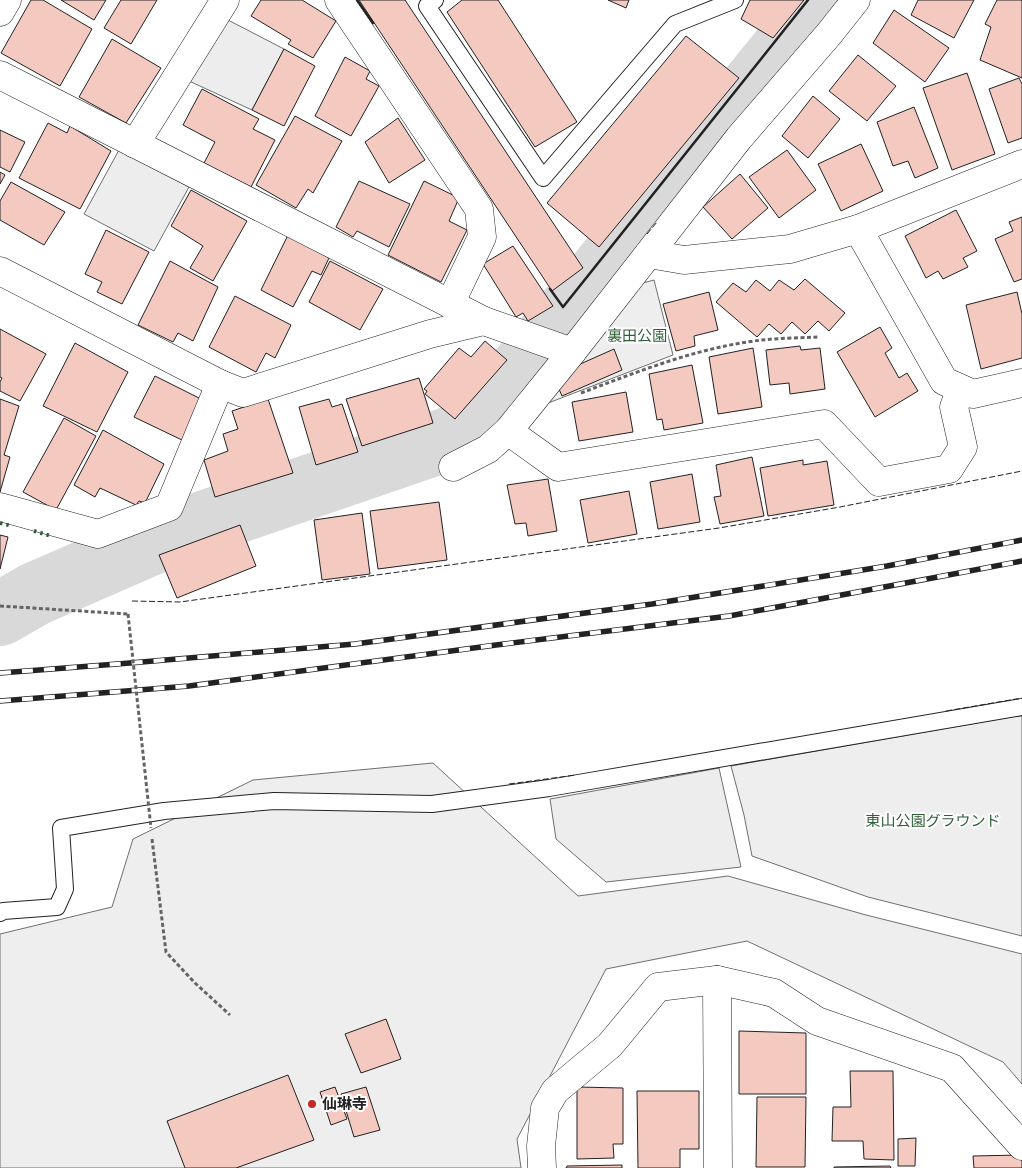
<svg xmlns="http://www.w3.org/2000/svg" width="1022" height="1168" viewBox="0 0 1022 1168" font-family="Raleway,'Noto Sans JP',sans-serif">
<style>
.green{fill:#eee;stroke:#6f6f6f}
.parking{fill:#ededed;stroke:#6f6f6f}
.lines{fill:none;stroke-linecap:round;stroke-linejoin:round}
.river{stroke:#d9d9d9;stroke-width:64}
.building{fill:#f3c9c0;stroke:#222}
.lane-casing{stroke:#222;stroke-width:18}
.street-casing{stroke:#222;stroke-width:29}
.path{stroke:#646464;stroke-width:3;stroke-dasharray:4 2.5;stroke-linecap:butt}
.lane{stroke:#fff;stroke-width:16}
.street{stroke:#fff;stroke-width:28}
.rail-casing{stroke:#222;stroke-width:5.5}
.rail{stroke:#fff;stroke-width:4;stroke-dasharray:11;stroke-linecap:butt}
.path-bridge{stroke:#646464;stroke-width:3;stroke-dasharray:4 2.5;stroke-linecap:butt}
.hedge{stroke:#2f5e38;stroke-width:4;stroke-dasharray:2.5 4;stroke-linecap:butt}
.fence{stroke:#222;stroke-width:1;stroke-dasharray:6 2.5;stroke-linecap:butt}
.wall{stroke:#222;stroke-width:2.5}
.poi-dot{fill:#c62828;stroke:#fff;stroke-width:2}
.labels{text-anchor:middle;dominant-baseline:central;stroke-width:4;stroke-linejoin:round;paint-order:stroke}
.park-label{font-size:15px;fill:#2f5e38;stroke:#fff}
.poi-label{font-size:15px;font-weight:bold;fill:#222;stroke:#fff;text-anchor:start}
</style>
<rect width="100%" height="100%" fill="#fff"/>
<!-- green -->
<g class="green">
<path d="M654,280L673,355L543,405L639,284Z"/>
<path d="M1022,715V936L868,897L752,856L744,815L731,766Z"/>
<path d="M433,763L578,896L728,876L866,915L1022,954V1084L1003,1062L747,941L606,969L517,1139L521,1168H0V934L112,907L133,839L253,780Z"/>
</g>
<!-- parking -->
<g class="parking">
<path d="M228,20L284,49L252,110L189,81Z"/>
<path d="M119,150L189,187L154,251L84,214Z"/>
<path d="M719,768L741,867L606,882L556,839L550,799Z"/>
</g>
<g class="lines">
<!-- river -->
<path class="river" d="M0,614L35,594L177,532L457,436L480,420L823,0"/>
</g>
<!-- building -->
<g class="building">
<path d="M31,0H43L92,29L60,86L1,53Z"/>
<path d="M61,0H106L94,20Z"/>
<path d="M121,0H157L131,44L104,28Z"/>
<path d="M261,0H302L336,21L313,58L288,44L291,40L251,16Z"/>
<path d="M359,0H405L583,268L552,291Z"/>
<path d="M462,0H498L577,122L535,147L447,12Z"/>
<path d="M608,0H629L626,8Z"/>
<path d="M750,0H804L773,38L741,19Z"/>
<path d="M918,0H974L954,38L911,15Z"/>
<path d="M997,0H1022V78L980,60L991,27L985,24Z"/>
<path d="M894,10L949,48L925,82L873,43Z"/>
<path d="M686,36L739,78L599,247L547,203Z"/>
<path d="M112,39L161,68L126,123L79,97Z"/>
<path d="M284,49L315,66L284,126L252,110Z"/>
<path d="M858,55L896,86L867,121L829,91Z"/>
<path d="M345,57L370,71L366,79L379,86L351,136L315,116Z"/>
<path d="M967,73L995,154L952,170L923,88Z"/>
<path d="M1019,78L1022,84V138L1008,143L989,89Z"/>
<path d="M202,89L259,119L253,129L275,140L251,187L204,163L215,142L183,125Z"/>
<path d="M813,96L840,119L808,158L782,136Z"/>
<path d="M914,107L938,168L915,178L908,161L893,166L877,122Z"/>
<path d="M295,116L342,141L313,193L308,189L296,208L256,185Z"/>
<path d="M398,118L425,160L389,183L365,142Z"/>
<path d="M48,123L67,133L70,126L111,151L80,209L19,178Z"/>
<path d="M0,130L25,142L10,172L0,167Z"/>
<path d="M861,144L883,191L841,211L818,164Z"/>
<path d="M787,150L816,190L779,218L749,177Z"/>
<path d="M0,172L5,175L0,184Z"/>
<path d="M740,174L768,208L732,239L703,207Z"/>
<path d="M359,181L410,204L389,247L357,231L353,237L336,227Z"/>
<path d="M424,181L459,198L449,221L467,230L441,282L388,255Z"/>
<path d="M11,182L65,212L44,245L0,220V201Z"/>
<path d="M191,190L247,221L213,281L190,268L203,246L171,226Z"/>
<path d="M956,210L977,251L963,258L968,267L943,279L938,271L926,278L905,236Z"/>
<path d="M1022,217V279L1014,282L995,239L1013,231L1009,222Z"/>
<path d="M106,230L149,252L122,304L97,292L102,282L85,274Z"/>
<path d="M288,235L329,258L321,275L312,271L293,307L261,290Z"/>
<path d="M513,246L553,306L528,321L523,313L516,317L483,264Z"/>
<path d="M170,261L218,287L193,341L178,333L173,342L138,325Z"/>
<path d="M330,261L383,289L360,330L309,302Z"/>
<path d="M805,279L845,313L829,331L818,321L805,334L792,322L781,334L769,324L757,337L716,302L733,283L746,292L756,280L770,291L779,280L794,290Z"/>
<path d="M709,292L718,330L694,336L695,346L676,351L663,304Z"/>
<path d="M1017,292L1022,314V358L981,369L966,305Z"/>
<path d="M235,296L291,325L275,358L266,353L256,372L209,347Z"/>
<path d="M880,327L892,348L885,353L899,378L907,373L918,391L875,417L837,352Z"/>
<path d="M0,329L46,354L20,401L0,391V382L2,378L0,377Z"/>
<path d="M485,341L507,360L455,419L425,394L427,391L424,389L459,348L471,357Z"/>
<path d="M75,343L128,372L97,432L43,406Z"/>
<path d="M800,346L801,350L820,348L825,389L790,394L789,383L770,385L766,350Z"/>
<path d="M753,348L762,407L718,414L709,357Z"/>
<path d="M614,349L622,370L562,396L559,389L578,365Z"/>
<path d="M692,365L703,423L664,430L662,419L657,420L649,374Z"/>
<path d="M155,376L205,401L184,441L134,417Z"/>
<path d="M419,378L433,423L362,446L346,399Z"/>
<path d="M626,392L633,432L579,441L572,402Z"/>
<path d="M0,399L19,406L4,455L10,457L0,492Z"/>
<path d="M268,399L293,473L215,497L204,460L228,451L223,434L238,429L232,411Z"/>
<path d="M329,399L332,407L342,404L358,452L316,465L299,407Z"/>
<path d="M64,418L96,436L56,510L23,492Z"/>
<path d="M103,430L164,464L145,503L139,501L136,505L100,488L95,497L74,485Z"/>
<path d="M752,457L764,516L720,524L714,497L721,496L716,465Z"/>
<path d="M803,460V465L827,461L834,505L768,516L760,468Z"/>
<path d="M692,474L700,522L658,529L650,482Z"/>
<path d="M548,479L557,531L528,536L526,523L515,524L507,485Z"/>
<path d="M629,491L637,534L588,543L580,500Z"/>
<path d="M439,502L447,560L378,569L370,511Z"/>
<path d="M362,513L370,574L322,580L314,520Z"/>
<path d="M240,525L256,566L177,598L159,555Z"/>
<path d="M0,535L8,537L0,569Z"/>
<path d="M386,1019L401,1059L361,1073L345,1034Z"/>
<path d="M739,1031L806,1033V1094H739Z"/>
<path d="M850,1071H893L894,1160L864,1159L863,1141H832L833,1107H851Z"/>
<path d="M288,1075L314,1140L236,1168H185L167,1121Z"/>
<path d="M335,1087L347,1119L331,1125L320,1092Z"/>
<path d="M366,1087L380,1130L354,1137L341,1094Z"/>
<path d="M577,1087L623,1088V1144H613L614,1158L577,1159Z"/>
<path d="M637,1091H699V1149H680V1168H638Z"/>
<path d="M757,1097H806L805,1167H756Z"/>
<path d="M916,1138L915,1166H898V1139Z"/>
<path d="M1022,1155V1168H974L973,1156Z"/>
<path d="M622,1165V1168H566L567,1166Z"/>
<path d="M890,1166L891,1168H834V1167Z"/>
</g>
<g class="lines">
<!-- lane casing -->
<g class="lane-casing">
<g id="lane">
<path d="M435,0L427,6L543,178L675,24L735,0"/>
<path d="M0,913L3,911L57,907L65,889L61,828L164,811L274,801L432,804L549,788L1022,707"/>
</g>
</g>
<!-- street casing -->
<g class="street-casing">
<g id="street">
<path d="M339,0L479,209L482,237L450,304"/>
<path d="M0,12L7,0"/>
<path d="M0,75L484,321L572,352"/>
<path d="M135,144L225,0"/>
<path d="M858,229L944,381L973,394L1022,383"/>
<path d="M649,254L684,260L790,249L858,229L1022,164"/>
<path d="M0,271L220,384"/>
<path d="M508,431L558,467L824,424L879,482L949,469L963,447L954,407L961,389"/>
<path d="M453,467L488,449L508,431L572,352L739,138L829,34L856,0"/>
<path d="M0,507L98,534L169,507L220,384L243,393L430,334L484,321"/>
<path d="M717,980L718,1168"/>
<path d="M542,1168L541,1146L545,1108L555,1091L610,1045L658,987L717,980L774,993L817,1021L952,1068L1022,1146"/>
</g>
</g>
<!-- path -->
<g class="path">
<path d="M581,393C637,372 694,349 754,341C775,338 798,338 819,337"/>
<path d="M0,606L128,614"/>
<path d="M152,839L166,952L195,983L230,1015"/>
</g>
<!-- lane -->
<use href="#lane" class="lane"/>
<!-- street -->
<use href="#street" class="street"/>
<!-- rail casing -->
<g class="rail-casing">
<g id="rail">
<path d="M0,673L130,663L355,644L652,604L887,566L1022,540"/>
<path d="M0,701L189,686L496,645L729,616L943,576L1022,561"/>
</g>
</g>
<!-- rail -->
<use href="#rail" class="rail"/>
<!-- path-bridge -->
<path class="path-bridge" d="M128,614L151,828"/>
<!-- hedge -->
<g class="hedge">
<path d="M0,523L12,526"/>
<path d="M34,531L51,536"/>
</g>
<!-- fence -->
<g class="fence">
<path d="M647,234L657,222"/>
<path d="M132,601L180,602L719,528L840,507L1022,471"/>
<path d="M946,711L1022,698"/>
<path d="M509,784L576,775"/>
</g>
<!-- wall -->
<g class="wall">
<path d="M357,0L373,23"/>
<path d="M550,289L563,307L808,0"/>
</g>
</g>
<!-- markers -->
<circle class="poi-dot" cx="312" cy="1104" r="5"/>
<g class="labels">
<!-- park labels -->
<g class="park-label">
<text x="637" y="336">裏田公園</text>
<text x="933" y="821">東山公園グラウンド</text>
</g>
<!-- poi labels -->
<g class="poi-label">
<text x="322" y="1104">仙琳寺</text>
</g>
</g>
</svg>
